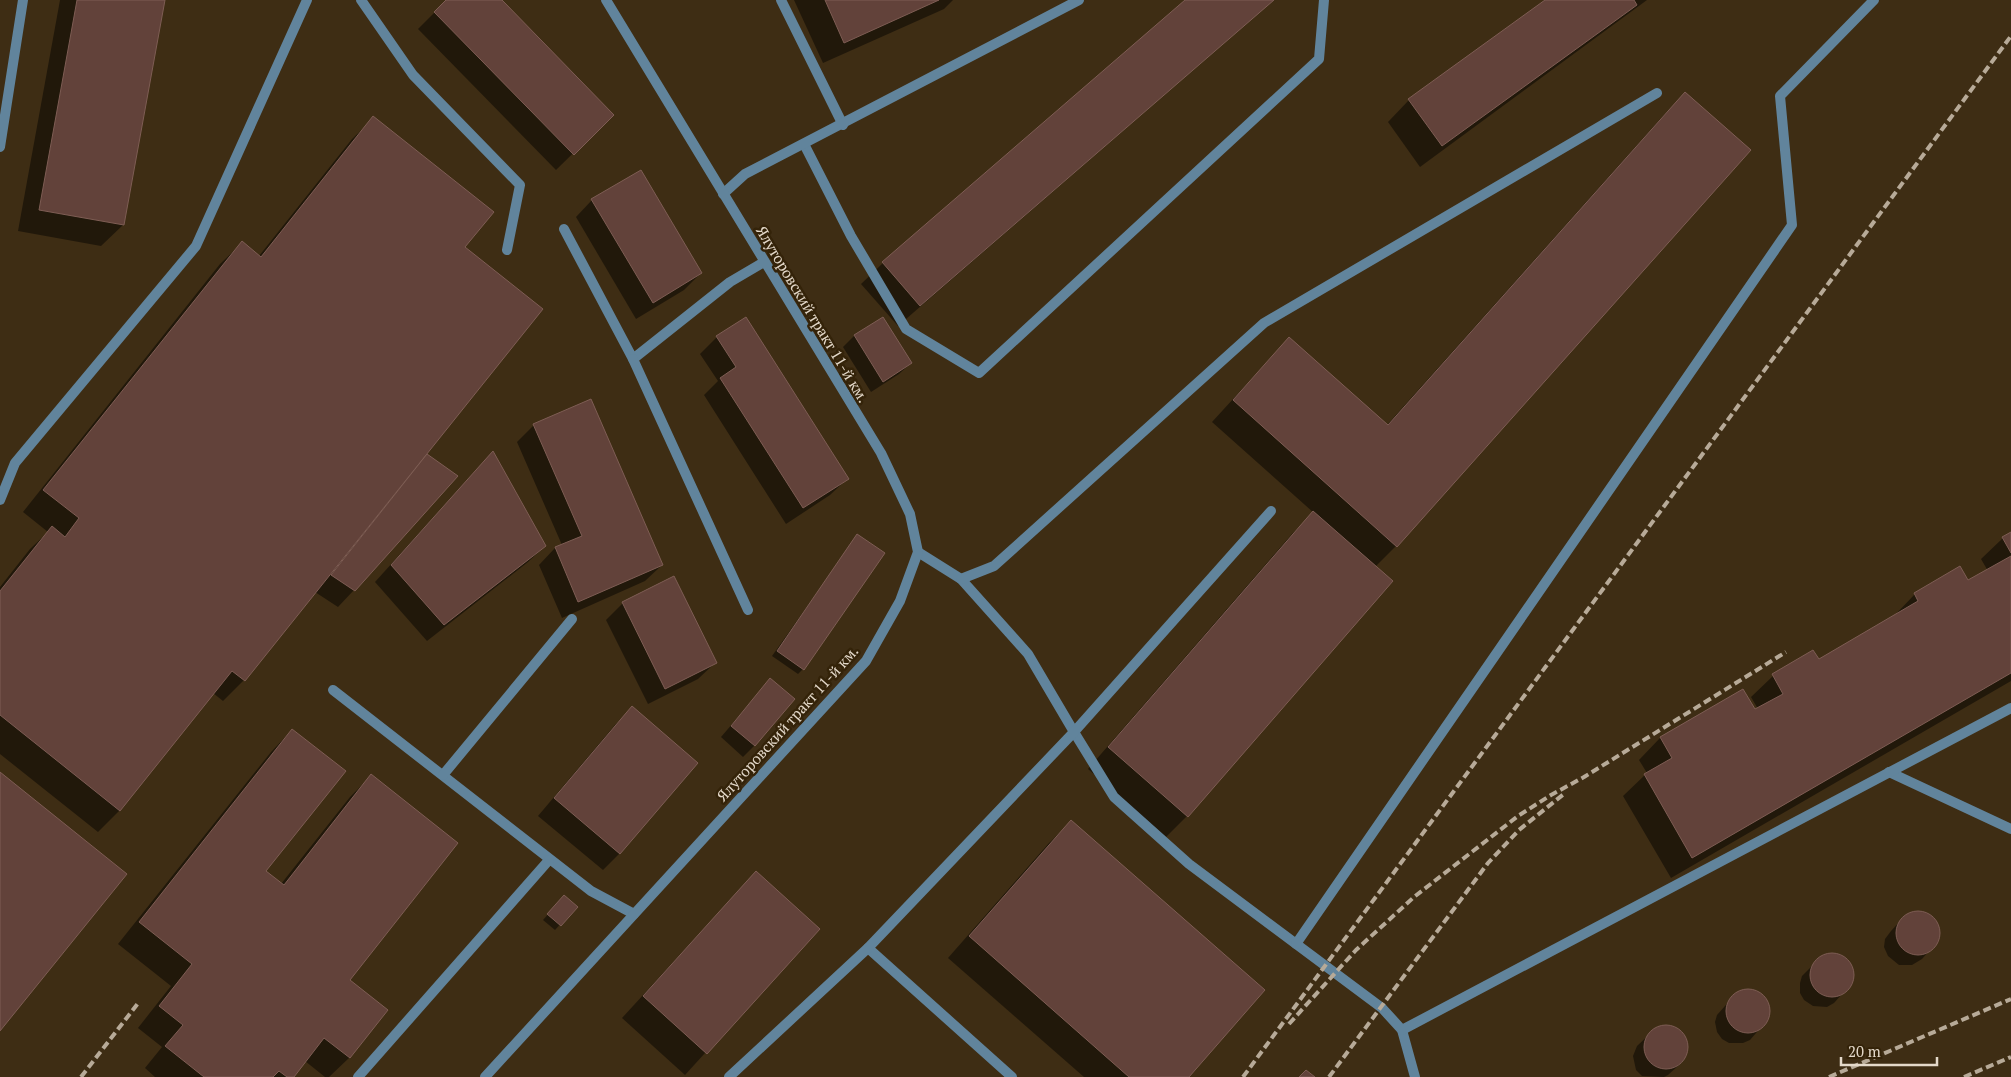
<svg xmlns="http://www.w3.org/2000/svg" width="2011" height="1077" viewBox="0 0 2011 1077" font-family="'PT Serif',serif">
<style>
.shadow{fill:#0007}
.building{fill:#62423a;stroke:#7e5d54}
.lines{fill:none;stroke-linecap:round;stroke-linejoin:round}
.service{stroke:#61849c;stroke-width:10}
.minor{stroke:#61849c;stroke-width:10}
.rail{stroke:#b7aa98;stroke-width:4;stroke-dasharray:8 4;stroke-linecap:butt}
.labels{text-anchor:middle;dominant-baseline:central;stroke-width:5;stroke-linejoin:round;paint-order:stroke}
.street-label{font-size:15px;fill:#e4d9ca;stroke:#342309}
</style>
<rect width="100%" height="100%" fill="#3e2d14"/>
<!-- shadow -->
<g class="shadow">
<path d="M60,0H164L123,225L101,246L18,231Z"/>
<path d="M447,0H500L612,115L556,170L418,29Z"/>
<path d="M794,0H953L944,9L823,63Z"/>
<path d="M1187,0H1273L898,326L861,284L883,263Z"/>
<path d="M1548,0H1647L1420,167L1388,122L1409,100Z"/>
<path d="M1685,93L1396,546L1375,567L1187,816L1166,837L1088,769L1292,534L1314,513L1212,422L1289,338L1387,425L1664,115Z"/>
<path d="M374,118L464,248L422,458L423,460L354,590L338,607L315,592L244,680L223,701L213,693L119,811L98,832L0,754V587L30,549L48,532L23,512L220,264L242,243L259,256L352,139Z"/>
<path d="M592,200L701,273L684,290L636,319L576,217Z"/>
<path d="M882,318L911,363L899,374L871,392L843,347L854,336Z"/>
<path d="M745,319L847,479L830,495L786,524L704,395L718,381L700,354L717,337Z"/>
<path d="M534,425L662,565L645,581L562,618L539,565L555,548L562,545L517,442Z"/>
<path d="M477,469L545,546L528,562L427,641L375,582Z"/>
<path d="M2011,533V681L1671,878L1623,796L1647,773L1639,760L1660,738L1743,691L1754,711L1758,709L1751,697L1773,676L1813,652L1818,661L1894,616L1915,594L1968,582L1988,571L1981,559L2003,538Z"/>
<path d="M858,535L803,669L798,674L772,656Z"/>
<path d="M623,603L715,663L698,679L648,704L606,620Z"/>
<path d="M770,680L754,746L743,757L721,737Z"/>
<path d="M632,708L696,763L619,854L603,870L538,816L615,725Z"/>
<path d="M292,730L264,871L281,884L350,797L371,776L348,980L386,1011L349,1058L329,1077H325L305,1061L292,1077H155L145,1068L162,1047L138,1028L171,986L118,944L271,752Z"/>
<path d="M1071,822L1187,1077H1084L948,958L1049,843Z"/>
<path d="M756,872L818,929L685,1075L622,1018Z"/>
<path d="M559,902L576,907L555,930L543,920Z"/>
<path d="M1916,912L1926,914L1937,925L1939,932L1936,943L1922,959L1912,965H1899L1888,956L1884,947L1885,939L1891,931L1902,919L1908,914Z"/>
<path d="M1828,954L1841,955L1847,960L1853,974L1851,984L1834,1003L1827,1007L1813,1006L1804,1000L1800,993V983L1802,976L1821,957Z"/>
<path d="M1749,990L1756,992L1768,1003V1019L1750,1040L1743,1043H1729L1722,1039L1717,1032L1715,1022L1717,1015L1733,997L1742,992Z"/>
<path d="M1669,1026L1683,1034L1686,1041L1687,1052L1680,1064L1668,1075L1664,1077L1642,1076L1636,1070L1633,1056L1637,1046L1655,1029Z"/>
</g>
<!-- building -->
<g class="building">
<path d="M77,0H165L124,225L39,210Z"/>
<path d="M446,0H502L614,115L574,155L434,12Z"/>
<path d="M825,0H939L844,43Z"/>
<path d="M1185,0H1274L920,306L882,262Z"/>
<path d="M1545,0H1634L1637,5L1442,146L1408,99Z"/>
<path d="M1685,92L1751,150L1397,547L1233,400L1289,337L1388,425Z"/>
<path d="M373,116L494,212L465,247L543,309L245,681L232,671L120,811L0,715V591L52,526L65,537L79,518L43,490L242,241L261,257Z"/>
<path d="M641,170L702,273L653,303L591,199Z"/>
<path d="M746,317L849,479L803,508L720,378L736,367L716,336Z"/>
<path d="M883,317L912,363L883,382L854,335Z"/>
<path d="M591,399L663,565L578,602L555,547L582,536L533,424Z"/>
<path d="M493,451L546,546L444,625L391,565Z"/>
<path d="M427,454L458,476L355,591L331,575Z"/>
<path d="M1313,511L1393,581L1188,817L1108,747Z"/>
<path d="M2011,532V553L2002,537Z"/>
<path d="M857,534L885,553L804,670L777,651Z"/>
<path d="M2011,556V673L1692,858L1644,774L1672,758L1660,737L1743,689L1755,709L1783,694L1772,674L1813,650L1819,659L1918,601L1914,593L1960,566L1968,580Z"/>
<path d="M674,576L717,663L665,689L622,602Z"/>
<path d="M770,678L795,699L755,746L731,726Z"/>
<path d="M632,706L698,763L620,854L554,798Z"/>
<path d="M292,729L346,771L266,871L284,885L371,774L458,843L350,980L388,1010L350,1058L324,1038L294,1077H287L279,1071L273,1077H204L165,1046L183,1025L159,1006L192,964L139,922Z"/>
<path d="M0,772L127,874L0,1031Z"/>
<path d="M1071,820L1265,990L1189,1077H1129L969,936Z"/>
<path d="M756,871L820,929L707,1054L643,996Z"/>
<path d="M564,895L578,907L561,926L547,914Z"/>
<circle cx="1918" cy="933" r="22"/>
<circle cx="1832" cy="975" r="22"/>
<circle cx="1748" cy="1011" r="22"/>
<circle cx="1666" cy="1047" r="22"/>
<path d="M1306,1070L1315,1077H1299Z"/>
</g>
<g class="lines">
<!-- service -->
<g class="service">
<path d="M361,0L413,75L520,185L507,250"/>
<path d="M781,0L843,125"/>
<path d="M804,144L851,236L906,329L979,373L1319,59L1324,0"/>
<path d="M0,147L23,0"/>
<path d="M723,194L745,174L1079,0"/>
<path d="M564,229L633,359L730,282L764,262"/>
<path d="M633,359L748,610"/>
<path d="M0,500L15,463L196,246L307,0"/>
<path d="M918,552L961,579L1028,654L1074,732L1114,797L1189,864L1382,1008L1402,1030L1415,1077"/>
<path d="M961,579L994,566L1264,323L1657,93"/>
<path d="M333,690L591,891L634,914"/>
<path d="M1889,772L2011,829"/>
<path d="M443,775L572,619"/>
<path d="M1296,944L1792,225L1780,96L1874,0"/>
<path d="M868,948L1012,1077"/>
<path d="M1402,1030L2011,708"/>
<path d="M358,1077L549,860"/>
<path d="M729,1077L868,948L1074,732L1271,511"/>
</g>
<!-- minor -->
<path class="minor" d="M485,1077L866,661L900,601L918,552L910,514L881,453L606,0"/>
<!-- rail -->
<g class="rail">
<path d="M1289,1024L1356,950L1414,897L1518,816L1551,795L1584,777L1786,652"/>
<path d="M81,1077L139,1002"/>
<path d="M1243,1077L2011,36"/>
<path d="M1329,1077L1488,863L1519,830L1565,793"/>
<path d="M1829,1077L2011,999"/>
<path d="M1964,1077L2011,1057"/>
</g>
</g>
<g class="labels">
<!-- street labels -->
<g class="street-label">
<text transform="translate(813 314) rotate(59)">Ялуторовский тракт 11-й км.</text>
<text transform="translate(787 723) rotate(-48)">Ялуторовский тракт 11-й км.</text>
</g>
</g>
<!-- scale -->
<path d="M1841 1057v8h96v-8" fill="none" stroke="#e4d9ca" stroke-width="2.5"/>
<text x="1848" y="1057" font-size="15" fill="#e4d9ca" stroke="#342309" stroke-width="4" paint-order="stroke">20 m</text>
</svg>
